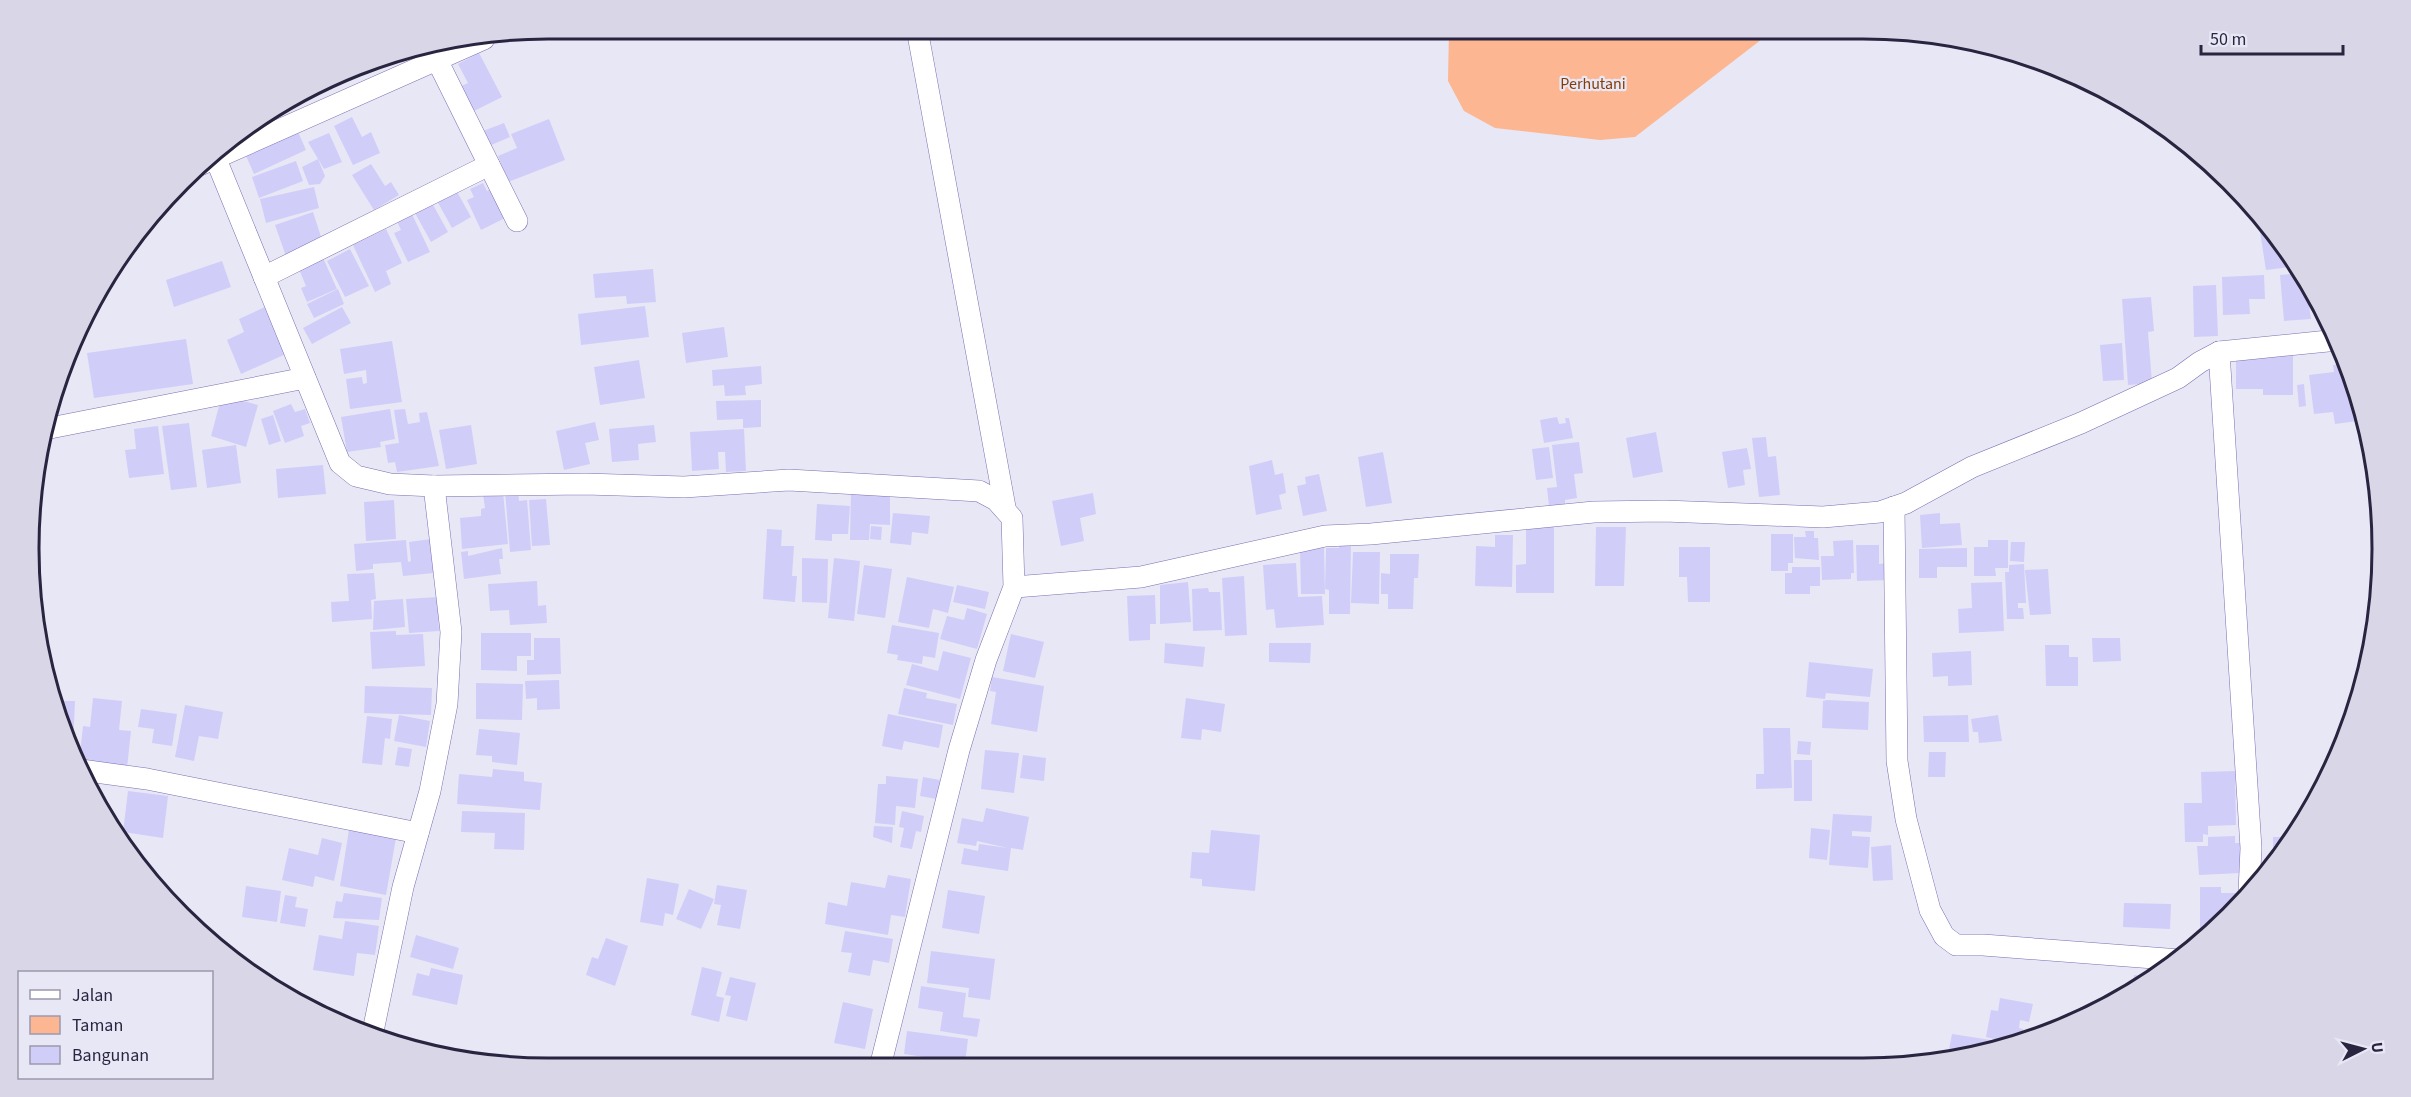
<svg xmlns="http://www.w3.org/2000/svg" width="2411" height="1097" viewBox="0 0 2411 1097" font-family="'Source Sans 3',sans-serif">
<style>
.green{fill:#fcb691}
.building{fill:#d1cdf9}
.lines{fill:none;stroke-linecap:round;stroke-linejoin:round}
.street-casing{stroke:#786fb1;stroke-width:22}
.street{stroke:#fff;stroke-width:21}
.labels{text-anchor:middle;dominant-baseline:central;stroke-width:4.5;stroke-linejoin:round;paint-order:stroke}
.park-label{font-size:16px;fill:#863c05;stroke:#e8e7f6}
.rim{fill:none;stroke:#292540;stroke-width:3}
</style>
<rect width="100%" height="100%" fill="#e8e7f6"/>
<!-- green -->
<path class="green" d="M1449,29H1775L1635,137L1600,140L1495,128L1464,111L1448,81Z"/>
<!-- building -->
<g class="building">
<path d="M479,53L502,97L468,114L455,89L468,83L458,64Z"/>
<path d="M352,69L335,82L333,78Z"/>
<path d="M352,117L362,137L371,132L380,153L353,165L334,126Z"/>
<path d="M549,119L565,160L508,182L498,156L517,148L511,134Z"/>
<path d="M504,123L510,137L489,146L483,131Z"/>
<path d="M295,125L306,150L254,174L243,149Z"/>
<path d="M329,133L342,162L324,169L308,142Z"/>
<path d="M318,159L325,176L320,184L309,185L302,167Z"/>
<path d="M296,161L303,181L259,198L252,177Z"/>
<path d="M371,164L385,186L391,182L399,195L374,210L352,175Z"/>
<path d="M483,183L487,191L494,187L507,217L481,230L467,200L474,197L470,189Z"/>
<path d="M314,187L319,208L266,223L260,199Z"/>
<path d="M456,190L471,217L452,228L437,201Z"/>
<path d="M432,203L448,232L431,242L415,213Z"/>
<path d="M410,210L430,252L408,262L394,233L401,230L395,217Z"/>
<path d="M313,212L324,246L287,259L275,225Z"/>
<path d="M2261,218L2295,259L2298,266L2266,270L2258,219Z"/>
<path d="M386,229L402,263L386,271L391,284L375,292L353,245Z"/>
<path d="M350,249L369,286L345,297L327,261Z"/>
<path d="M320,251L337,289L307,302L301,288L306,286L296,262Z"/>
<path d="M222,261L231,287L174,307L166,280Z"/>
<path d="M653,269L656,302L627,304L626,296L595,298L593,274Z"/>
<path d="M2302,273L2319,305H2309L2311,319L2284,321L2280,275Z"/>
<path d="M2264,275L2265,299H2249L2250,314L2223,315L2222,277Z"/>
<path d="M2216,285L2218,336L2194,337L2193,286Z"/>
<path d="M338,289L344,304L314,318L307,304Z"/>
<path d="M2151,297L2154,331L2148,332L2152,383L2128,385L2122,299Z"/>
<path d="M645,306L649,337L581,345L578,314Z"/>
<path d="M265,307L286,354L241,374L227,340L244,332L239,319Z"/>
<path d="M342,307L351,323L312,344L303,328Z"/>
<path d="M724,327L728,357L686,363L682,333Z"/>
<path d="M186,339L193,384L94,398L87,353Z"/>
<path d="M392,341L402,402L350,409L346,379L362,377L363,384L367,383L366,370L344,374L340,349Z"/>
<path d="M2122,343L2124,380L2103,381L2100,345Z"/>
<path d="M2236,353H2293V395H2263V389H2236Z"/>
<path d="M639,360L645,398L600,405L594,367Z"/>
<path d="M2347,364L2357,421L2335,424L2333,412L2314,414L2309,375L2334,372L2333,365Z"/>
<path d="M761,366L762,384L745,386L746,395L725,396L724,385L713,386L712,370Z"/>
<path d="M2304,384L2306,406L2299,407L2297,385Z"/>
<path d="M222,395L258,405L246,447L211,436Z"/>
<path d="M761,400V427L743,428V419L717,420L716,401Z"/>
<path d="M291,404L295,412L305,409L310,423L301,426L304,436L285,443L273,411Z"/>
<path d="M390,409L395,439L380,442L381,447L347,452L341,417Z"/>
<path d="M405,409L408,424L420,422L419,413L427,412L439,466L397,472L395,462L388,463L385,445L399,443L394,410Z"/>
<path d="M273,415L281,441L269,445L261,419Z"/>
<path d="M1557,417L1559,424L1566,423L1565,418H1569L1573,438L1544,443L1540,420Z"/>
<path d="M595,422L599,440L585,443L590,464L564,470L556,431Z"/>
<path d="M189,423L197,487L171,490L162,426Z"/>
<path d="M471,425L477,464L446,469L439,430Z"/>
<path d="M654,425L656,442L638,444L639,460L612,462L609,429Z"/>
<path d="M158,426L164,474L129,478L125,450L136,449L134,429Z"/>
<path d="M744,429L746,471L726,472L725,452H718L719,469L692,471L690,432Z"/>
<path d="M1656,432L1663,472L1633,478L1626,438Z"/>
<path d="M1766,437L1768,457L1776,456L1780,495L1759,497L1752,438Z"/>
<path d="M1579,442L1583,473L1574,474L1577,498L1565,500V504L1549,506L1547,488L1557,487L1552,445Z"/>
<path d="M236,445L241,483L207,488L202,450Z"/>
<path d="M1549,447L1553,478L1536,480L1532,449Z"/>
<path d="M1747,448L1751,469L1743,470L1745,485L1728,488L1722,452Z"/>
<path d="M1383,452L1392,503L1366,507L1358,457Z"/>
<path d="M1272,460L1275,475L1283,473L1286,493L1279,495L1282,509L1256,515L1249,466Z"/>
<path d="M323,465L326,494L278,498L276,469Z"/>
<path d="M1319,474L1327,511L1303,516L1297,486L1306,484L1305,477Z"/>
<path d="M518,490L519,501L527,500L531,550L510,552L505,491Z"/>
<path d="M503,492L508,544L462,549L460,518L481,516V509L485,508L483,494Z"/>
<path d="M851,492L890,494V525L870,524L869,540H850Z"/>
<path d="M1093,493L1096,514L1080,518L1084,541L1061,546L1052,501Z"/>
<path d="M546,499L550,545L532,546L529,500Z"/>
<path d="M394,500L396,539L366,541L364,502Z"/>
<path d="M817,504L850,506L848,534H832V541L815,540Z"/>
<path d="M893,513L930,516L928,534L912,532L911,545L890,543Z"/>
<path d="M1940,513V524L1960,523L1962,545L1922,548L1920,515Z"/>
<path d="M871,526L882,527L881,540L870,539Z"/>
<path d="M1526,527H1554V593H1516V565L1526,564Z"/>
<path d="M1596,527H1626L1624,586H1595Z"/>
<path d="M767,529L782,530L781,546H794L792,576H797L795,602L763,599Z"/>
<path d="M1805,531H1814V538H1818L1819,560L1795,558L1794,537H1806Z"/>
<path d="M1771,534H1793V563H1788V571H1771Z"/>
<path d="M1495,535H1513L1512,587L1475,586L1476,546L1495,547Z"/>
<path d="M431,539L434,573L403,576L401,562L373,564V569L356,571L354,544L406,540L408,562L411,561L409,542Z"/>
<path d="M1853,540L1854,573H1851V579L1822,580L1821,556H1834L1833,541Z"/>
<path d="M1988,540H2008V568H1995L1996,576H1974V547H1988Z"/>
<path d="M1339,541H1351L1350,614H1329V590L1325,589L1326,548H1339Z"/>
<path d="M2011,542H2025L2024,562L2010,561Z"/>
<path d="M1856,545H1879V564L1890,563V580L1857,581Z"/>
<path d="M1679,547H1710V602H1688L1687,577H1679Z"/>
<path d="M502,548L503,559H499L501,574L464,579L461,552L468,551V556Z"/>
<path d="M1324,548L1325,594H1301L1300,549Z"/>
<path d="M1967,548V567H1937V578H1919V549Z"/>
<path d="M1353,552H1380L1379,604L1351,603Z"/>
<path d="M1390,554H1419L1418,578H1414L1413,609H1388V594H1381V573L1390,574Z"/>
<path d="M802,558L828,559L827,603L802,602Z"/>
<path d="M834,558L860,561L854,621L828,618Z"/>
<path d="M1296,563L1298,597L1322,596L1324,625L1276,628L1274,609L1266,610L1263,565Z"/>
<path d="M2024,564L2026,603H2018V608H2023L2024,619H2007L2005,572H2009V565Z"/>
<path d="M864,565L892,569L885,618L857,614Z"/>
<path d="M1792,567H1820V586H1810V594H1785V573H1792Z"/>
<path d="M2048,569L2051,614L2030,615L2025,570Z"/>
<path d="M374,573L376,599L371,600L372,619L332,622L331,602L349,601L347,574Z"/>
<path d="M1244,576L1247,635L1225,636L1222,578Z"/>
<path d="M907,577L954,587L948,613L933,609L929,628L898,622Z"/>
<path d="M537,581L538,606L546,605L547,623L510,625L509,610L490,611L488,584Z"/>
<path d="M1188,582L1191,622L1160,624V585Z"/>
<path d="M2002,582L2004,631L1959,633L1958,609L1972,608L1971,583Z"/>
<path d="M957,585L989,592L985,609L953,602Z"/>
<path d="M1208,588L1209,592H1220L1222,630L1193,631L1192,589Z"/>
<path d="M1155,595L1156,624H1150V640L1129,641L1127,596Z"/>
<path d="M437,597L439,631L409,633L406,599Z"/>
<path d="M403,599L405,627L373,630L374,601Z"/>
<path d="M967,608L987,614L977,649L940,639L947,616L964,620Z"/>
<path d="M892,625L939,633L935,658L923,656L922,664L897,660L898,655L887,653Z"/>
<path d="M396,631V635L423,634L425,666L372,669L370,632Z"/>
<path d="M481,633H531V656H517V671L481,670Z"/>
<path d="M1011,634L1044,642L1035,678L1003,671Z"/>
<path d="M534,638H560L561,674L527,675V660H534Z"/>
<path d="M2092,638H2120L2121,661L2093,662Z"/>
<path d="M1165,643L1205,647L1203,667L1164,663Z"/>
<path d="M1269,643H1311L1310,663L1269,662Z"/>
<path d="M2045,645H2069V657H2078V686H2046Z"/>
<path d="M943,651L971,658L960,699L906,685L912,664L938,671Z"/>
<path d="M1971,651L1972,685L1948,686V676L1933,677L1932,653Z"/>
<path d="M1809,662L1873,669L1870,697L1826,693L1825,699L1806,697Z"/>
<path d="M992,677L1044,686L1037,732L991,724L996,692L990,691Z"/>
<path d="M559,680L560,709L537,710V698L526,699L525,681Z"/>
<path d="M476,683L523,684L522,720L476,719Z"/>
<path d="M365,686L432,688L431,715L364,713Z"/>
<path d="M904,688L927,693L926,698L957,704L953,725L898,714Z"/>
<path d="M93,698L122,701L119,730L131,731L127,768L79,763L83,726L90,727Z"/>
<path d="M1186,698L1225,704L1221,732L1202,729L1201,740L1181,738Z"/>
<path d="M1827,700L1869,702L1868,730L1822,728L1823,701Z"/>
<path d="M54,701H75L73,746L70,745L56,715Z"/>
<path d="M185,705L223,712L218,739L199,736L194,761L175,757Z"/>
<path d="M141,709L177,714L172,746L152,743L154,729L138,727Z"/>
<path d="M888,714L943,725L939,748L904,741L902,750L882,746Z"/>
<path d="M399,715L430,721L426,747L394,741Z"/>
<path d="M1968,715L1969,742H1924L1923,716Z"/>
<path d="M1998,715L2002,741L1979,743L1978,732H1973L1971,719Z"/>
<path d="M367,716L392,719L390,739L385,738L382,765L362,763Z"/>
<path d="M1763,728H1790L1792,788L1756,789V774H1764Z"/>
<path d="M479,729L520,733L517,765L492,762V756L476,755Z"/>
<path d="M1798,741L1811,742L1810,755L1797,754Z"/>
<path d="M398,747L412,749L409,767L395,765Z"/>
<path d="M985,750L1019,753L1014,793L981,789Z"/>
<path d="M1929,752H1946L1945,777H1928Z"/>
<path d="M1023,755L1046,758L1044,781L1020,778Z"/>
<rect x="1794" y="760" width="18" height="41"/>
<path d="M493,769L524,772V781L542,783L540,810L457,804L459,774L492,777Z"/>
<path d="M2235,771L2236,825L2208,826V835L2203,834V842H2185L2184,803H2202L2201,772Z"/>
<path d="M886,776L918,779L915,808L896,806L895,825L875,823L878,784H886Z"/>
<path d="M923,777L940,780L937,799L920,796Z"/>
<path d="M128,791L168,796L163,838L123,832Z"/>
<path d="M986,808L1029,817L1023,850L1011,848L1008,871L961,864L964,848L978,851L979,844L1008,848L977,841L976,846L957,843L962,818L983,822Z"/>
<path d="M462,811L525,813L524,850L494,849L495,833L461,832Z"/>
<path d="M902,811L924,816L921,832L916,831L912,849L900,847L904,828L899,827Z"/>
<path d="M1833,814L1872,816L1871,832L1852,831V836L1870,837L1868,868L1829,865Z"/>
<path d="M874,826L893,827L892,843L873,837Z"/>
<path d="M1811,828L1830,830L1827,860L1809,858Z"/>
<path d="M349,830L396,838L386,895L340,886Z"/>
<path d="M1211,830L1260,835L1255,891L1202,886V879L1190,878L1192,852L1209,853Z"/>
<path d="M2235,836V843H2246L2247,861L2240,862V873L2199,875L2197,846H2208V837Z"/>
<path d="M2273,837H2291L2280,857H2273Z"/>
<path d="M322,838L342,843L334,881L315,876L313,887L282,880L289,848L318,855Z"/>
<path d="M1891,845L1893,880L1873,881L1871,847Z"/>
<path d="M888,875L911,879L905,917L891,915L888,935L825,924L828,902L847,906L851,882L885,888Z"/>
<path d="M647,878L679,884L673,915L665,913L663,926L640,922Z"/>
<path d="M717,885L747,890L740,929L717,925L721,905L714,904Z"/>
<path d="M246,886L281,891L277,922L242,917Z"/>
<path d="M2200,887H2221V893H2235V905L2200,940Z"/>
<path d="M689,889L714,899L701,929L676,919Z"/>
<path d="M948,890L985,896L979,934L942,928Z"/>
<path d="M344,893L382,898L379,920L333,918L336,901L342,902Z"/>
<path d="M285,895L297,897L295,907L308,909L305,927L280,923Z"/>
<path d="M2124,903L2171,904L2170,929L2123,927Z"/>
<path d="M345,921L379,926L375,955L357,953L354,976L313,970L319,935L342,939Z"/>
<path d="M845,931L893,939L889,963L873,960L870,976L848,972L852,953L841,952Z"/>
<path d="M416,935L459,948L453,969L410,957Z"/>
<path d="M606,938L628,946L615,986L586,975L592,957L598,959Z"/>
<path d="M931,951L995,959L990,1000L968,997L969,988L927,983Z"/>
<path d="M702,967L722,972L716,996L724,998L719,1022L691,1015Z"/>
<path d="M431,968L463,975L457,1005L412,995L417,973L429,976Z"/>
<path d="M2148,968L2158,969V973L2133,987L2134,975L2147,976Z"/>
<path d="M730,977L756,983L747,1021L726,1016L731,996L725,995Z"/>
<path d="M921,986L966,993L963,1017L980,1019L977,1037L940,1031L943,1012L918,1008Z"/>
<path d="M2000,998L2033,1004L2029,1022L2020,1020L2019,1028L2023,1029L2021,1040L1995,1047L1994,1039L1986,1037L1991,1010L1998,1011Z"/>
<path d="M843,1002L873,1009L865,1049L834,1043Z"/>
<path d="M2080,1007L2096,1009L2078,1019Z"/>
<path d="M2028,1030L2044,1034L2026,1038Z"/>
<path d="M907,1031L968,1039L965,1063L904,1054Z"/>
<path d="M1952,1034L1991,1040L1990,1048L1947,1060Z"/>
<path d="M1885,1055L1933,1063L1884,1064Z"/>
<path d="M816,1061L849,1066V1068H815Z"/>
</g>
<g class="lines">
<!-- street casing -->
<g class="street-casing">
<g id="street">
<path d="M917,29L1005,507"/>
<path d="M437,60L517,221"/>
<path d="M213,152L340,463L356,476L390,484L434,486L585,484L684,487L789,480L979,491L996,500L1012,518L1014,587L986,660L959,750L880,1067"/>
<path d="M200,165L484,39"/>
<path d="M264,277L489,165"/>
<path d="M2219,352L2251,848L2249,891"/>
<path d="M45,429L305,378"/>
<path d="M1894,507L1897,761L1906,819L1930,910L1944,936L1956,945H1983L2180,960"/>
<path d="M1014,587L1141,577L1325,536L1371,534L1594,512L1664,511L1823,517L1880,512L1906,503L1972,467L2081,423L2178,378L2200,362L2219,352L2338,340"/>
<path d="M81,770L147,779L418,833"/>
<path d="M372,1036L403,887L430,791L447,704L451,632L434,486"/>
</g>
</g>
<!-- street -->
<use href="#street" class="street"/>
</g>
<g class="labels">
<!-- park labels -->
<g class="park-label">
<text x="1593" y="84">Perhutani</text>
</g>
</g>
<!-- crop -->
<path d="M0 0H2411V1097H0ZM548 39H1863A509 509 0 0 1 2372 548V549A509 509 0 0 1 1863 1058H548A509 509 0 0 1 39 549V548A509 509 0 0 1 548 39Z" fill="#d9d7e7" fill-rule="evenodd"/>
<path class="rim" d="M548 39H1863A509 509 0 0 1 2372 548V549A509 509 0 0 1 1863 1058H548A509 509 0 0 1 39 549V548A509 509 0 0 1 548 39Z"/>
<!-- legend -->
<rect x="18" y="971" width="195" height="108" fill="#e8e7f6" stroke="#9c99ad" stroke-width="1.5"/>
<rect x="30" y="990" width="30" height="9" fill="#ffffff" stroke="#9c99ad" stroke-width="1.5"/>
<text x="72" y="1001" font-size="18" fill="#292540">Jalan</text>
<rect x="30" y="1016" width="30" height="18" fill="#fcb691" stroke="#9c99ad" stroke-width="1.5"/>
<text x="72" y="1031" font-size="18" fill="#292540">Taman</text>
<rect x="30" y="1046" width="30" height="18" fill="#d1cdf9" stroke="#9c99ad" stroke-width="1.5"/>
<text x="72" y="1061" font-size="18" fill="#292540">Bangunan</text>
<!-- north arrow -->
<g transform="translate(2363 1049) rotate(84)" stroke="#e8e7f6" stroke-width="4.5" paint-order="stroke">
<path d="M0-4.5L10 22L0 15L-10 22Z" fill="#292540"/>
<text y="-9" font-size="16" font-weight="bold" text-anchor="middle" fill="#292540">U</text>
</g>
<!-- scale -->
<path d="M2201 45v9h142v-9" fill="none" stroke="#292540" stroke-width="3"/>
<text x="2210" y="45" font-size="18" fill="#292540" stroke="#e8e7f6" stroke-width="4.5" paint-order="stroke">50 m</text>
</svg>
